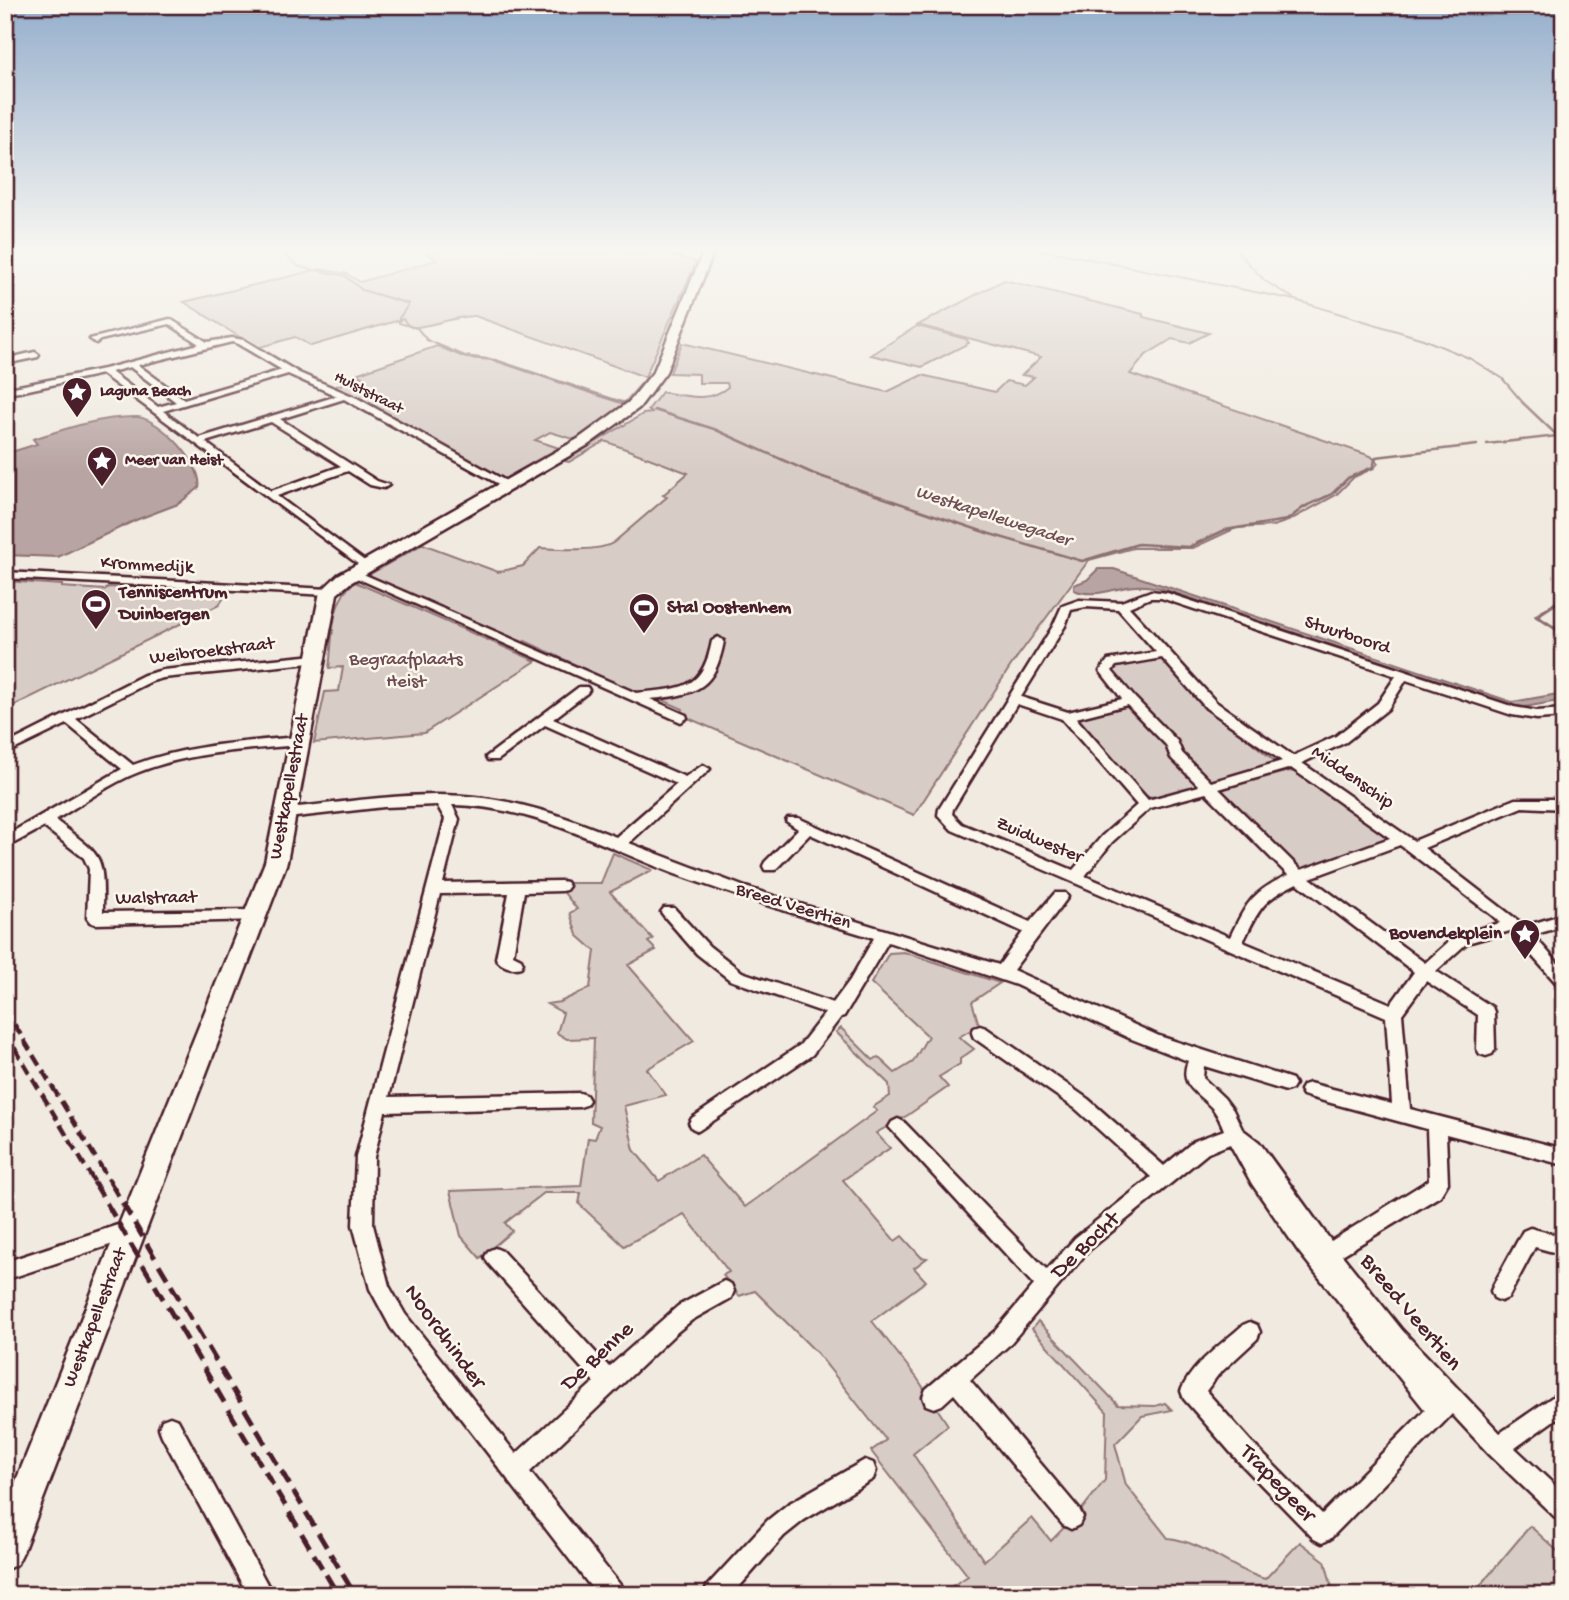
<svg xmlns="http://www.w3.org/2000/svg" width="1569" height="1600" viewBox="0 0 1569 1600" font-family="'Gochi Hand',sans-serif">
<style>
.green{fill:#d8ccc6;stroke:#917678;stroke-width:2}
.water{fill:#b8a4a2;stroke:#8c6f72;stroke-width:2}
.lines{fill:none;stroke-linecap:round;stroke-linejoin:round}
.stream-far2{stroke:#8c6f72;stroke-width:2}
.stream-far1{stroke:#8c6f72;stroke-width:2.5}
.stream{stroke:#8c6f72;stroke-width:3.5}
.street-casing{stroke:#4a1f2b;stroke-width:5}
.secondary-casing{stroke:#4a1f2b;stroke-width:5}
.street{fill:#fbf7ec;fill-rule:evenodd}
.secondary{fill:#fbf7ec;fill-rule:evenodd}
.rail-far1{stroke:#4a1f2b;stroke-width:4.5;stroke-dasharray:12 6;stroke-linecap:butt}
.rail{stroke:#4a1f2b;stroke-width:5;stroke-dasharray:16 8;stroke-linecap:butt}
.labels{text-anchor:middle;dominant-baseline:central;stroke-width:5;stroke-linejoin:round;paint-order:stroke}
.far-poi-label{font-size:16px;font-weight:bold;fill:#4a1f2b;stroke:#fbf7ec;text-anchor:start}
.far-street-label{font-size:16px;fill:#4a1f2b;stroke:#fbf7ec}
.far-water-label{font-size:18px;font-style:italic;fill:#704e55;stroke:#fbf7ec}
.street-label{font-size:19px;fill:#4a1f2b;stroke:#fbf7ec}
.poi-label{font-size:19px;font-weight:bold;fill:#4a1f2b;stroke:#fbf7ec;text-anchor:start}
.park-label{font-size:19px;fill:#6e4a52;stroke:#fbf7ec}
.near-street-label{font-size:23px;fill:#4a1f2b;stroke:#fbf7ec}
</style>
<rect width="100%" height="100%" fill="#f0eae0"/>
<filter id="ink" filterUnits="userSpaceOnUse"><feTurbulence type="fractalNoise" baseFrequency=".0143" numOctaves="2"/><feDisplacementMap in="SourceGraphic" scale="14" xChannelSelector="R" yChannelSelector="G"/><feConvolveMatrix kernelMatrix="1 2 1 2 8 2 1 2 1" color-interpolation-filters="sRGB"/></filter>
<g filter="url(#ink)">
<!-- green -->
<g class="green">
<path d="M447,248H651L696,262L645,377L475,316C459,315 419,330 411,327C407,325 405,322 403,319L311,346L295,337L257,348L184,302L320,269L347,274L360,282L437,260L427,253Z"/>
<path d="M1004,280L1143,314V317L1209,333L1189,343L1172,339L1146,355L1130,374L1371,456L1378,463L1374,468L1354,477L1336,495L1288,521L1273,526L1236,528L1193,548H1133L1089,560L1012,664L914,815L681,715L683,709L658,698H646L525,641L521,644L367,576L423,544L498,572L523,566L540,548C558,549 598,552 613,543L667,497L663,495L688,473L605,441L569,462L564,461L643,414L652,413L648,410L662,392C686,396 709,403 728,387L727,383H699V374L670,373L682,343L887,392L922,375L995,392L1006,381L1025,385L1034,377L1022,375L1041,357L918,325Z"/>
<path d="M917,326L966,339L969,343L922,367L871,355Z"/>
<path d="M437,346L466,358L493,360L627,405L625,402L645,379L651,380L638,396L580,441L550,432L535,440L565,450L503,480L331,388L362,377L356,374Z"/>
<path d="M5,581L62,585V587L105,590L108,587L227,593L219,605L5,710Z"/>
<path d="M355,582L536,661L424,733L314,743L325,692L339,691L343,667L329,668C333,642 329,600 355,582Z"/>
<path d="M1161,659L1198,699L1276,762L1275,765L1155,797L1144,796L1075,719L1139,704L1113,671L1116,667Z"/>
<path d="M1289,771L1299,773L1390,837L1298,870L1217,790Z"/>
<path d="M613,853L652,870L610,892L653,939L648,942L656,950L628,965L694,1041L647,1069L666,1095L624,1106L634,1150L659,1181L700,1155L745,1207L877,1111L873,1107L890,1096L889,1084L836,1032L841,1028L873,1060L878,1057L895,1073L913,1062L928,1036L871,983L889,953L904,952L1000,983L972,1002L979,1025L959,1037L974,1049L960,1059V1064L939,1077L948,1087L908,1115L876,1133L890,1148L843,1180L895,1241L902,1236L921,1257L927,1258L914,1268L926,1281L872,1321L917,1378L948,1425L913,1454L984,1561L1032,1518L1051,1541L1082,1509L1105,1480L1107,1412L1032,1329L1038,1321L1118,1405L1155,1406L1165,1403L1172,1410L1142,1416L1115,1444L1126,1485L1168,1538C1204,1542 1230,1569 1265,1579L1300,1542L1325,1561L1334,1595H938L968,1576L871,1451L886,1440L817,1353L755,1291L739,1296L723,1275L729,1272L684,1214L624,1246L579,1204L581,1193H544L505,1223L512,1231L480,1258L461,1236L450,1191L581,1186L588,1138L595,1139L600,1126L591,1122L594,1038L567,1039L557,1033L563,1013L547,1004L560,1002L590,988L595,951L577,935L570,913L577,909L561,889L564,883H601Z"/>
<path d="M1530,1526L1564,1557V1595H1485L1478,1588Z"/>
</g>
<!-- water -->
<g class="water">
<path d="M138,417C161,420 204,465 199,488L178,504L136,520L58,557L5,555V454L37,444L33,439C67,428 103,416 138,417Z"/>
<path d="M1098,569H1114L1512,702L1564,693V700L1525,707L1514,706L1160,588C1152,587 1144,585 1136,586C1115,587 1095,599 1074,590V585L1087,580Z"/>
</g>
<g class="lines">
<!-- stream-far2 -->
<g class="stream-far2">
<path d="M282,248L287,257L300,267L345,276L362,290L409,304L399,318V323L417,328L427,340L465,356L496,360L628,404"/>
<path d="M1034,248L1295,300L1423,339L1469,358L1502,378L1524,404"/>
<path d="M1234,248L1265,281L1293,298"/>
</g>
<!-- stream-far1 -->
<g class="stream-far1">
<path d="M623,402L628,404"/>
<path d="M1522,402L1564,442"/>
<path d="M654,410L714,429L814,474L990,534L1082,561L1138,544L1189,547L1225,530L1287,520L1304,507L1332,494L1348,478L1373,467L1376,457L1477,445"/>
<path d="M1487,444L1557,436"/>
<path d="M1556,603L1564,598"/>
</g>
<!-- stream -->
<path class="stream" d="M1559,601L1536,616L1564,634"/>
<!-- street casing -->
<g class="street-casing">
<g id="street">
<path d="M170,319L207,342L232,338L244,340L299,373L357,398L513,485L504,487L344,399L280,419L377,481L389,485L384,488L370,485L348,471L277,496L370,565L372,567L366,570L102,374L19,392L12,393L5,389V381L14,387L104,369L199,344L169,324L100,340L96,343L90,339ZM232,342L238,344L282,370L184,399L138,365ZM130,367L176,402L158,407L111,372ZM288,374L337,396L199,438L163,411ZM271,422L341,466L271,491L205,442Z"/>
<path d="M35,352L39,355L38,357L5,364V359Z"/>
<path d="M354,570L636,693C681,688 702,692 712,641L718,637L724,641C715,689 696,695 650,699L686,715L687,718L681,722L350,575L348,573Z"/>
<path d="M5,572L329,589L335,592L329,595L5,578Z"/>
<path d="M1151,591L1167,593L1514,707L1537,711L1564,709V717L1537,719L1512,715L1406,680L1388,709L1346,742L1302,763L1414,841L1515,799H1564V809L1522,807L1424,848L1525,926L1564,914V926L1533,935L1564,970V987L1558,985L1510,931L1467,943L1436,971L1492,1007L1494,1012L1495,1049L1492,1054L1486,1056L1480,1054L1477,1049L1478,1015L1426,981L1402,1014L1410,1109L1564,1149V1165L1446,1134L1448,1183L1440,1196L1342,1255L1402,1330L1500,1433L1564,1389V1413L1515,1448L1564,1494V1521L1556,1518L1490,1455L1452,1414L1330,1539L1322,1543L1314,1539L1239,1462L1184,1399L1181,1391C1192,1364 1222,1344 1243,1325L1250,1322L1257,1325L1260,1332L1257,1339L1218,1375L1206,1391L1255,1446L1322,1514L1425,1410L1299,1252L1252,1184L1230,1144L1208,1153L1089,1250L1009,1345L970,1380L1079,1509L1083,1517L1079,1525L1071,1529L1063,1525L954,1394L942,1405L934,1408L926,1405L923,1397L926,1389L995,1331L1034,1285L889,1127L892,1122L898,1119L904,1122L1047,1270L1075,1238L1151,1177L1076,1109L974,1038L972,1033L974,1028L980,1026L986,1028L1088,1099L1164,1166L1194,1141L1224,1130C1221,1122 1218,1116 1213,1109C1198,1092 1178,1086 1188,1061L1129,1038L1016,985L888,942L844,1016L841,1017L812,1055L698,1131L692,1128L689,1123L692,1118L800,1045L825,1013L730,980L697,954L664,916L661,912L664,908H674L709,946L742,972L833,1003L850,980L874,938C808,918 741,898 675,874C602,846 533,806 452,805L459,819L443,883L561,881L566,882L569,886L566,890L561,891L524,892L513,955L521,959L523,963L521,967C512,970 500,966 496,958L509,893L440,894L389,1097L580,1093L586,1095L589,1100L586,1105L580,1107L385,1112L374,1157L373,1225L389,1286L405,1314L516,1454L594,1382L488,1263L485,1257L488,1251L495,1248L502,1251L609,1367L678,1306L724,1281L731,1284L734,1291L731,1298L692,1320L676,1333L530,1472L621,1586L624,1595H597L391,1328L370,1289L353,1225L356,1157L445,819L437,805L384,807L287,818L280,813L287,808C352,802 419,789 484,798C530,804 574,820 616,837L677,784L545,725L498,760H488L486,757L579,687H587L589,690L587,693L553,719L685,777L703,765L710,769L629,843L745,887L999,965L1023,932L810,834L775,870H765L763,866L765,862L798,829L786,821L788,818H798L1030,922L1055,893H1065L1068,897L1065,901L1013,970L1159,1036L1292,1079L1295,1084L1292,1089L1286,1091L1204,1066L1203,1078L1224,1098L1233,1110L1242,1129L1259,1142L1331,1241L1429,1180L1427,1129L1309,1097L1303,1095L1300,1090L1303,1085L1309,1083L1392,1104L1386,1017L952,830L938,815L939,809L1053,626L1062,606L1079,600L1121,602ZM1150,598H1161L1396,676L1378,703L1336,736L1293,756L1216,702L1129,607ZM1086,607L1118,609L1156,652L1108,660L1100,671L1122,699L1068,712L1021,697L1065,626L1071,610ZM1162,658L1206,708L1282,761L1211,782L1182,753L1177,741L1135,698L1112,671L1116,666ZM1017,704L1062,719L1137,805L1102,836L1073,870L962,824L952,814L953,809ZM1127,705L1166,745L1171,758L1199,786L1148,800L1076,718ZM1291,768L1390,838L1301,870L1219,789ZM1206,793L1288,875C1252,892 1247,902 1230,937L1085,876L1112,842L1150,808ZM1400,845L1493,916L1500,923L1456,935L1425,963L1310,878ZM1297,883L1414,972L1391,1004L1243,942C1259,909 1262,900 1297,883Z"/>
<path d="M315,655L321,659L319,662L163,678L152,681L76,719L133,765C186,745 243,742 299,737L306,741L299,745C246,750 190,752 139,772C110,783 82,804 55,820C102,857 104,851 103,912L255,910L260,912L263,916L260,920L95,924L90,922L87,918L89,869L84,858L44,827L5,848V836L122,769L67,724L5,754V745L144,675L163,670Z"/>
<path d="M130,1221L137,1224L140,1230L137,1236L5,1280V1262Z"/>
<path d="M1530,1228L1564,1237V1255L1535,1247L1508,1298L1501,1301L1494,1298L1491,1291L1494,1284L1523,1231Z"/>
<path d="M170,1417L178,1420L273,1595H248L162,1436L159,1428L162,1420Z"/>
<path d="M865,1460L873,1463L876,1471L873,1479L804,1520L784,1536L732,1595H704L707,1586L768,1520L788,1504Z"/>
</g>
</g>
<!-- secondary casing -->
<g class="secondary-casing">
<path id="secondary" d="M705,248H715L666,372L639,408L588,445L350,583L337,594L287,862L23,1552L17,1564L5,1570V1508L265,862L320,592L338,575L578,439L629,402L654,371Z"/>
</g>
<!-- street -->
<use href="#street" class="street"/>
<!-- secondary -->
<use href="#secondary" class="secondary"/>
<!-- rail-far1 -->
<g class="rail-far1">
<path d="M5,1009L111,1183"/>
<path d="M5,1032L95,1183"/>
</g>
<!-- rail -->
<g class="rail">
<path d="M94,1182L338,1595"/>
<path d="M110,1182L355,1595"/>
</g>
</g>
</g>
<!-- sky -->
<linearGradient id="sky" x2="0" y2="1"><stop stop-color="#95aecc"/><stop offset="0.53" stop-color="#f8f6f1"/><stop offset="1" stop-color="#f8f6f1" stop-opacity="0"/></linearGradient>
<rect width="1569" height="472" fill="url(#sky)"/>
<!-- icons -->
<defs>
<g id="sight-pin" transform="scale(1.575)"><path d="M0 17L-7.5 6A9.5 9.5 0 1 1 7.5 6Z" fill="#4a1f2b" stroke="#fbf7ec"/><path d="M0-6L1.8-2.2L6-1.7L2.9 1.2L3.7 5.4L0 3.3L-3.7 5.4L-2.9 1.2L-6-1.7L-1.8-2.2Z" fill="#fff"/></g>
<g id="stadium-pin" transform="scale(1.575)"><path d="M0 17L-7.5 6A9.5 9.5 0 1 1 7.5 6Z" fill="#4a1f2b" stroke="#fbf7ec"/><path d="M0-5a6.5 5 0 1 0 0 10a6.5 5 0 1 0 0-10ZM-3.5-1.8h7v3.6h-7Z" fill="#fff"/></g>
</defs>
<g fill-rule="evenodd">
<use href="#sight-pin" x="77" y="392"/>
<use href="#sight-pin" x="102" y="461"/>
<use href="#stadium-pin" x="96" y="604"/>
<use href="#stadium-pin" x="644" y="608"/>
<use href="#sight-pin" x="1525" y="934"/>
</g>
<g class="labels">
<!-- far-poi labels -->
<g class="far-poi-label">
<text x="100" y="392">Laguna Beach</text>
<text x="125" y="461">Meer van Heist</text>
</g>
<!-- far-street labels -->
<g class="far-street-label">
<text transform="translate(368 394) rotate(27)">Hulststraat</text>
</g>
<!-- far-water labels -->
<g class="far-water-label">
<text transform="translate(993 517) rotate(18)">Westkapellewegader</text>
</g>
<!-- street labels -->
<g class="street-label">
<text transform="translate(147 566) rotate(3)">Krommedijk</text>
<text transform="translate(1347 636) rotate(18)">Stuurboord</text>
<text transform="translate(212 652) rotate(-7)">Weibroekstraat</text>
<text transform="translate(1352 778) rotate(35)">Middenschip</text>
<text transform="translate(290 787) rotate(-79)">Westkapellestraat</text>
<text transform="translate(1039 841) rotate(23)">Zuidwester</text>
<text transform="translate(156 899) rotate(-1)">Walstraat</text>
<text transform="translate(793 907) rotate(17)">Breed Veertien</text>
<text transform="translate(96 1318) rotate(-69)">Westkapellestraat</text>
</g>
<!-- poi labels -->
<g class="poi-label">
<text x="119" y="593">Tenniscentrum<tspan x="119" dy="22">Duinbergen</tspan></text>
<text x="667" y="608">Stal Oostenhem</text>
<text x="1502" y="934" text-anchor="end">Bovendekplein</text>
</g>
<!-- park labels -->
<g class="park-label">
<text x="406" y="660">Begraafplaats<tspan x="406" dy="22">Heist</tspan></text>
</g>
<!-- near-street labels -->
<g class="near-street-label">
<text transform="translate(1086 1246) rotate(-44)">De Bocht</text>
<text transform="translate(1410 1313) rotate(50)">Breed Veertien</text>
<text transform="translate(444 1337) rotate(54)">Noordhinder</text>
<text transform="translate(598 1357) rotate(-43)">De Benne</text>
<text transform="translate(1277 1484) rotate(46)">Trapegeer</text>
</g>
</g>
<!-- margin -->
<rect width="1569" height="1600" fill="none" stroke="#fbf7ec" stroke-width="28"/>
<rect x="14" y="14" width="1541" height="1572" fill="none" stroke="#4a1f2b" stroke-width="2.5" filter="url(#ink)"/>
</svg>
